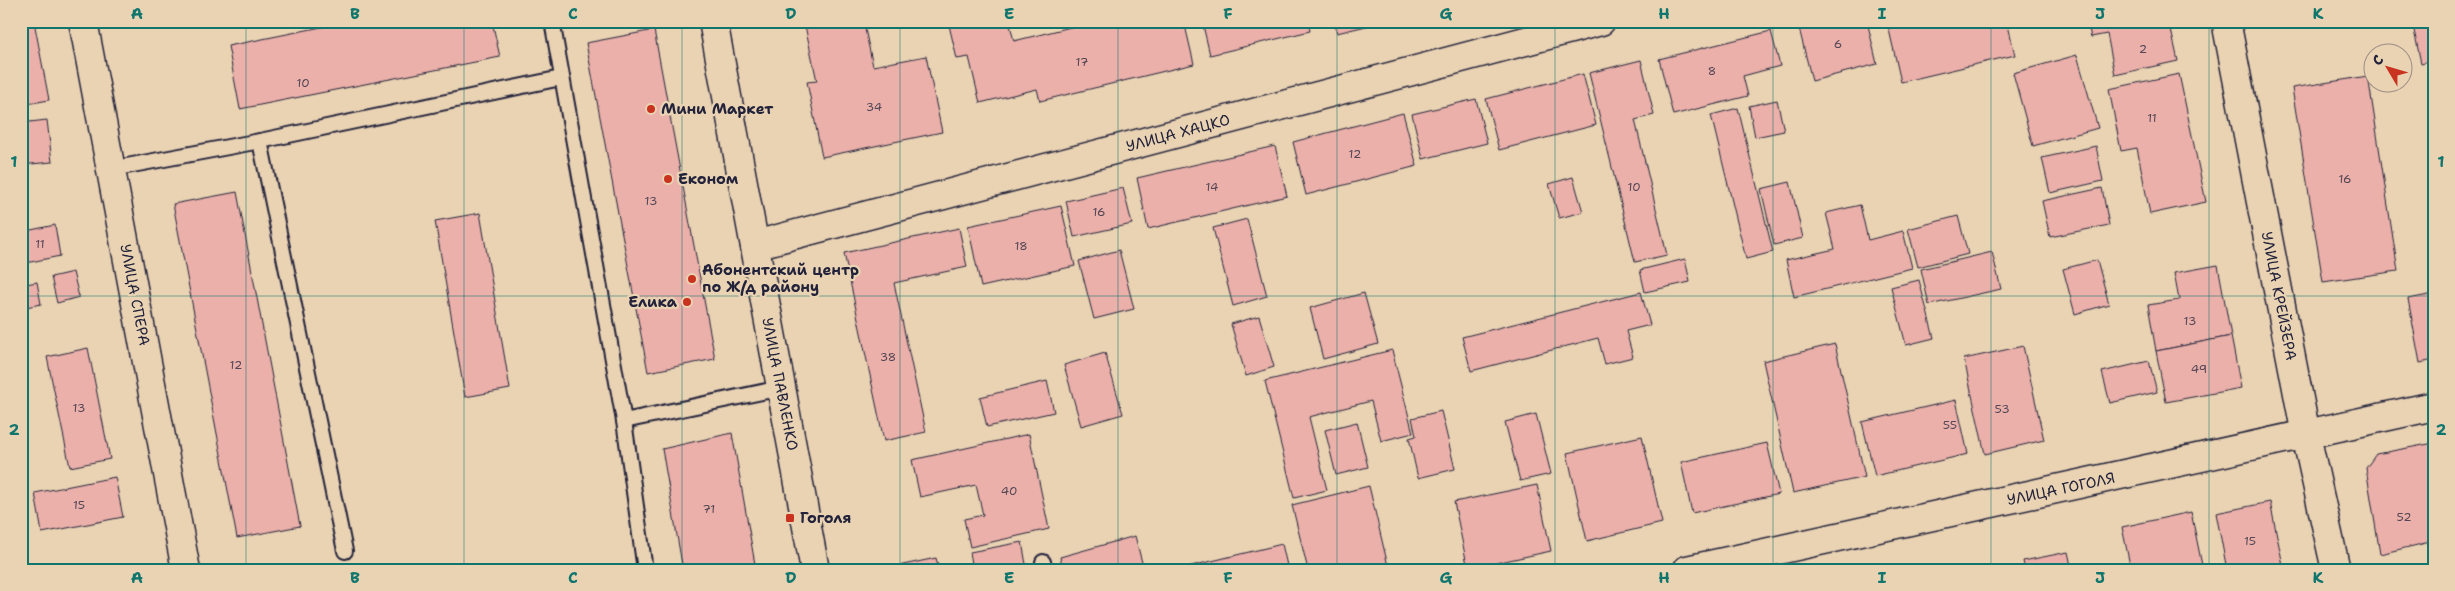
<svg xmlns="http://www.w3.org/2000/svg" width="2455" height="591" viewBox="0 0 2455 591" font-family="'Shantell Sans',sans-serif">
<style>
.building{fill:#ebb0a9;stroke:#22223b}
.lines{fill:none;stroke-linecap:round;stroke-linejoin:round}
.service-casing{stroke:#22223b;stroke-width:18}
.minor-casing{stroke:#22223b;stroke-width:31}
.secondary-casing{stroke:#22223b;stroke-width:31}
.service{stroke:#ead3b3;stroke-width:14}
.minor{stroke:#ead3b3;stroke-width:28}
.secondary{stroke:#ead3b3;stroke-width:28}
.grid{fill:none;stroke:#0f766e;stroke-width:1;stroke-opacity:0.55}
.poi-dot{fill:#c8321e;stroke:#ead3b3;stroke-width:2}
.labels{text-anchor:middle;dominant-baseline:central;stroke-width:4.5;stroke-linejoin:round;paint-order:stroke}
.number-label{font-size:12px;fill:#544656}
.poi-label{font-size:15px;font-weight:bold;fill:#22223b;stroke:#ead3b3;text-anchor:start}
.street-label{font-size:15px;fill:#22223b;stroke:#ead3b3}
.neatline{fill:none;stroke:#0f766e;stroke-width:2}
.grid-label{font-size:16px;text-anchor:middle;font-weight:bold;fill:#0f766e}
</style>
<rect width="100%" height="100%" fill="#ead3b3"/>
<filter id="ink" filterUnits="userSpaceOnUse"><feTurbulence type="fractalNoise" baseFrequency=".02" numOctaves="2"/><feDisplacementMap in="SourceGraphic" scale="10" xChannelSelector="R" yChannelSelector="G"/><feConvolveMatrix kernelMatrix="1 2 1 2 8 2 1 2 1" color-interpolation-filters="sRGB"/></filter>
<g filter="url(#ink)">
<!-- building -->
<g class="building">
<path d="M21,21H34L49,100L21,105Z"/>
<path d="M351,21H492L500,57L240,109L228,46Z"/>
<path d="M804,21H902L865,29L873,66L926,56L942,132L822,157L807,82L817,81Z"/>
<path d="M948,21H1009L1014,41L1095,21H1184L1194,64L1040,101L1037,89L980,103L969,57L957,59Z"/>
<path d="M1202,21H1308L1310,31L1210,55Z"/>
<path d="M1334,21H1387L1337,33Z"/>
<path d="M1807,21H1867L1877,64L1812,81L1798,24Z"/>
<path d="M1887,21H2007L2015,55L1901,82Z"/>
<path d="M2087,21H2169L2178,61L2115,75L2107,34L2091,37Z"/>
<path d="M2412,21H2434V60L2421,63Z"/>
<path d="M654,30L715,359L648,372L586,43Z"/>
<path d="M1771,31L1780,66L1743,76L1748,96L1673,115L1659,59Z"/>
<path d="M2077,55L2098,128L2033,146L2013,73Z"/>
<path d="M1641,60L1654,115L1635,120L1667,255L1635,262L1589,73Z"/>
<path d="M1583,74L1596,125L1499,150L1486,99Z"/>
<path d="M2179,74L2206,202L2150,214L2137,148L2121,151L2109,89Z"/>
<path d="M2368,76L2398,271L2323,282L2292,88Z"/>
<path d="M1476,99L1487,143L1423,159L1412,114Z"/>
<path d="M1777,100L1784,131L1755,137L1749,106Z"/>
<path d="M1738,108L1773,252L1746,259L1711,115Z"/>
<path d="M1403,113L1417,166L1306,195L1293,142Z"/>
<path d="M47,120L52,162L21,165V123Z"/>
<path d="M1275,146L1287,196L1148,229L1137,178Z"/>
<path d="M2096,146L2103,181L2050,193L2042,158Z"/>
<path d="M1573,177L1583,212L1559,218L1549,184Z"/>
<path d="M1790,182L1803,238L1774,245L1761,189Z"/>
<path d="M1123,188L1132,224L1074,237L1066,201Z"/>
<path d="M2102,188L2109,225L2050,237L2042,201Z"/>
<path d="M237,192L300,526L237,538L173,204Z"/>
<path d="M1860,205L1868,240L1903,231L1912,268L1794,297L1786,260L1835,249L1826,213Z"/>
<path d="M1061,206L1075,266L981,287L968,226Z"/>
<path d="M480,213L510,389L465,397L435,221Z"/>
<path d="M1958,216L1968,254L1918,267L1908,229Z"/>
<path d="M1247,219L1267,296L1233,306L1213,228Z"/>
<path d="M55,225L60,256L21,264V232Z"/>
<path d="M959,228L967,267L894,283L926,432L884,441L844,253Z"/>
<path d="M1119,250L1134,309L1094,319L1079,261Z"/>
<path d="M1992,252L2001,289L1929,305L1921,269Z"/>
<path d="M1685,259L1690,282L1645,292L1640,270Z"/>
<path d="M2097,260L2109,304L2075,314L2063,269Z"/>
<path d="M2218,265L2231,336L2156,351L2148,305L2179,300L2174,273Z"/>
<path d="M73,272L79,297L57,303L51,277Z"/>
<path d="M1919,280L1934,338L1906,345L1891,287Z"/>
<path d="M37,282L41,304L21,308V285Z"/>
<path d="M1641,292L1650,325L1626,331L1633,357L1605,364L1598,338L1471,371L1462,337Z"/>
<path d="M1364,293L1378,344L1323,359L1310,308Z"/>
<path d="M2434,294V360L2420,363L2408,299Z"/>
<path d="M1259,316L1274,367L1246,376L1231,324Z"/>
<path d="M2231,336L2241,388L2166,402L2156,351Z"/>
<path d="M1835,344L1865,477L1793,493L1763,361Z"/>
<path d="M2023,346L2044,440L1985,454L1964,359Z"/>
<path d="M88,348L110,459L70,467L47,357Z"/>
<path d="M1392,350L1413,433L1381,441L1371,401L1309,417L1327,490L1294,498L1265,381Z"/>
<path d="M1105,353L1123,414L1081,426L1064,365Z"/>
<path d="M2149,361L2157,392L2110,403L2102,372Z"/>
<path d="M1047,381L1054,412L987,427L980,397Z"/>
<path d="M1956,400L1968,454L1875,476L1862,422Z"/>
<path d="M1441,411L1455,469L1418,478L1409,438L1416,436L1412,418Z"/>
<path d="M1536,414L1551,474L1520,481L1505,422Z"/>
<path d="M1357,422L1368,467L1336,475L1325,430Z"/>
<path d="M732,433L756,570H683L662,449Z"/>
<path d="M1029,434L1049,529L970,547L964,519L983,515L976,485L920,497L912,460Z"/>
<path d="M1642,436L1662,523L1587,541L1567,453Z"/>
<path d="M1767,443L1779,494L1692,513L1681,462Z"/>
<path d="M2434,443V483H2432L2434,541L2380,554L2366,468L2376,454Z"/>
<path d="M115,477L123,517L42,533L35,493Z"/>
<path d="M1537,485L1551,551L1468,569L1454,502Z"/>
<path d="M1369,486L1389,570H1308L1292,505Z"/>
<path d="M2270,502L2284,570H2227L2216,513Z"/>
<path d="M2191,512L2203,570H2131L2122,527Z"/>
<path d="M1135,536L1144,570H1063L1060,557Z"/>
<path d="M1022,542L1027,570H973L970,552Z"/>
<path d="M1282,544L1288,570H1187V567Z"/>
<path d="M2068,552L2072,570H2025L2023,561Z"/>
<path d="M936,558L939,570H884V569Z"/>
</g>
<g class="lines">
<!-- service casing -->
<g class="service-casing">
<g id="service">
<path d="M552,21L624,421L781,388"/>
<path d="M260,141L345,551"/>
<path d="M111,169L260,141L561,78"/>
<path d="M624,421L645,570"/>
<path d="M1043,562L1045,570"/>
</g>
</g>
<!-- minor casing -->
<g class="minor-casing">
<g id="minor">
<path d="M83,21L186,570"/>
<path d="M2226,21L2306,435L2336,570"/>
<path d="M755,245L1601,21"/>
</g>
</g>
<!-- secondary casing -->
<g class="secondary-casing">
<g id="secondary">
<path d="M713,21L815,570"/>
<path d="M1687,570L2434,406"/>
</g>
</g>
<!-- service -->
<use href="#service" class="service"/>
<!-- minor -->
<use href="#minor" class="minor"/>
<!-- secondary -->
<use href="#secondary" class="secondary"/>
</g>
</g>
<!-- grid -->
<path class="grid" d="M246,21V570M464,21V570M682,21V570M900,21V570M1118,21V570M1337,21V570M1555,21V570M1773,21V570M1991,21V570M2209,21V570M21,296H2434"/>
<!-- markers -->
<g class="poi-dot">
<circle cx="651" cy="109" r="5"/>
<circle cx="668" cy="179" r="5"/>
<circle cx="692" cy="279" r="5"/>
<circle cx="687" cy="302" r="5"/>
<rect x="785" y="513" width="10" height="10" rx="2.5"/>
</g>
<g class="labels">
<!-- number labels -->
<g class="number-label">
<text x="1838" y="44">6</text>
<text x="2143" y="49">2</text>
<text x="1082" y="62">17</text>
<text x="1712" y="71">8</text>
<text x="303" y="83">10</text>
<text x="874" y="107">34</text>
<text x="2152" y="118">11</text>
<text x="1355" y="154">12</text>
<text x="2345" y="179">16</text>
<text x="1212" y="187">14</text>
<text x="1634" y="187">10</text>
<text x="651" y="201">13</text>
<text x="1099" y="212">16</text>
<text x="40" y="244">11</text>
<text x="1021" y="246">18</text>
<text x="2190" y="321">13</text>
<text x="888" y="357">38</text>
<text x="236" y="365">12</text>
<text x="2199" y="369">49</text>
<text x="79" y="408">13</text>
<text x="2002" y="409">53</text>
<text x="1950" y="425">55</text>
<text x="1009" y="491">40</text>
<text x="79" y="505">15</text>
<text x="709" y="509">71</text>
<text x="2404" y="517">52</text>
<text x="2250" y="541">15</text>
</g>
<!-- poi labels -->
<g class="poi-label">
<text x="661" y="109">Мини Маркет</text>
<text x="678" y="179">Економ</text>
<text x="702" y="270">Абонентский центр<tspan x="702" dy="17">по Ж/д району</tspan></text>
<text x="677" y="302" text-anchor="end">Елика</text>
<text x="800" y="518">Гоголя</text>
</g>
<!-- street labels -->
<g class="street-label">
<text transform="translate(1178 133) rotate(-15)">УЛИЦА ХАЦКО</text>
<text transform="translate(135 295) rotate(79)">УЛИЦА СПЕРА</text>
<text transform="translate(2279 296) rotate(79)">УЛИЦА КРЕЙЗЕРА</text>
<text transform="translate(780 384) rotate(79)">УЛИЦА ПАВЛЕНКО</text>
<text transform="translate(2061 489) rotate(-12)">УЛИЦА ГОГОЛЯ</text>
</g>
</g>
<!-- margin -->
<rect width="2455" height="591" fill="none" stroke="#ead3b3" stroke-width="55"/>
<!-- north arrow -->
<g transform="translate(2388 68) rotate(308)"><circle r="24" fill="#ead3b3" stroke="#9a8c83"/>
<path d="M0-4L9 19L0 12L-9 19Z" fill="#c8321e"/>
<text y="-8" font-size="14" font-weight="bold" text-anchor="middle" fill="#22223b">С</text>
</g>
<rect x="28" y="28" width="2400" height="536" class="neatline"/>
<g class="grid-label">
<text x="137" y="19">A</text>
<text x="355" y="19">B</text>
<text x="573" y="19">C</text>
<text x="791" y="19">D</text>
<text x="1009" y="19">E</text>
<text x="1228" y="19">F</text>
<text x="1446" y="19">G</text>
<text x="1664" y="19">H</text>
<text x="1882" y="19">I</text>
<text x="2100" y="19">J</text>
<text x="2318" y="19">K</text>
<text x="14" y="167">1</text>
<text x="2441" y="167">1</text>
<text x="14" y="435">2</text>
<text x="2441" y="435">2</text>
<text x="137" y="583">A</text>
<text x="355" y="583">B</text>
<text x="573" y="583">C</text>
<text x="791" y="583">D</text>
<text x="1009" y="583">E</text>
<text x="1228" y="583">F</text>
<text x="1446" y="583">G</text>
<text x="1664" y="583">H</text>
<text x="1882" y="583">I</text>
<text x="2100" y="583">J</text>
<text x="2318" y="583">K</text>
</g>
</svg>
